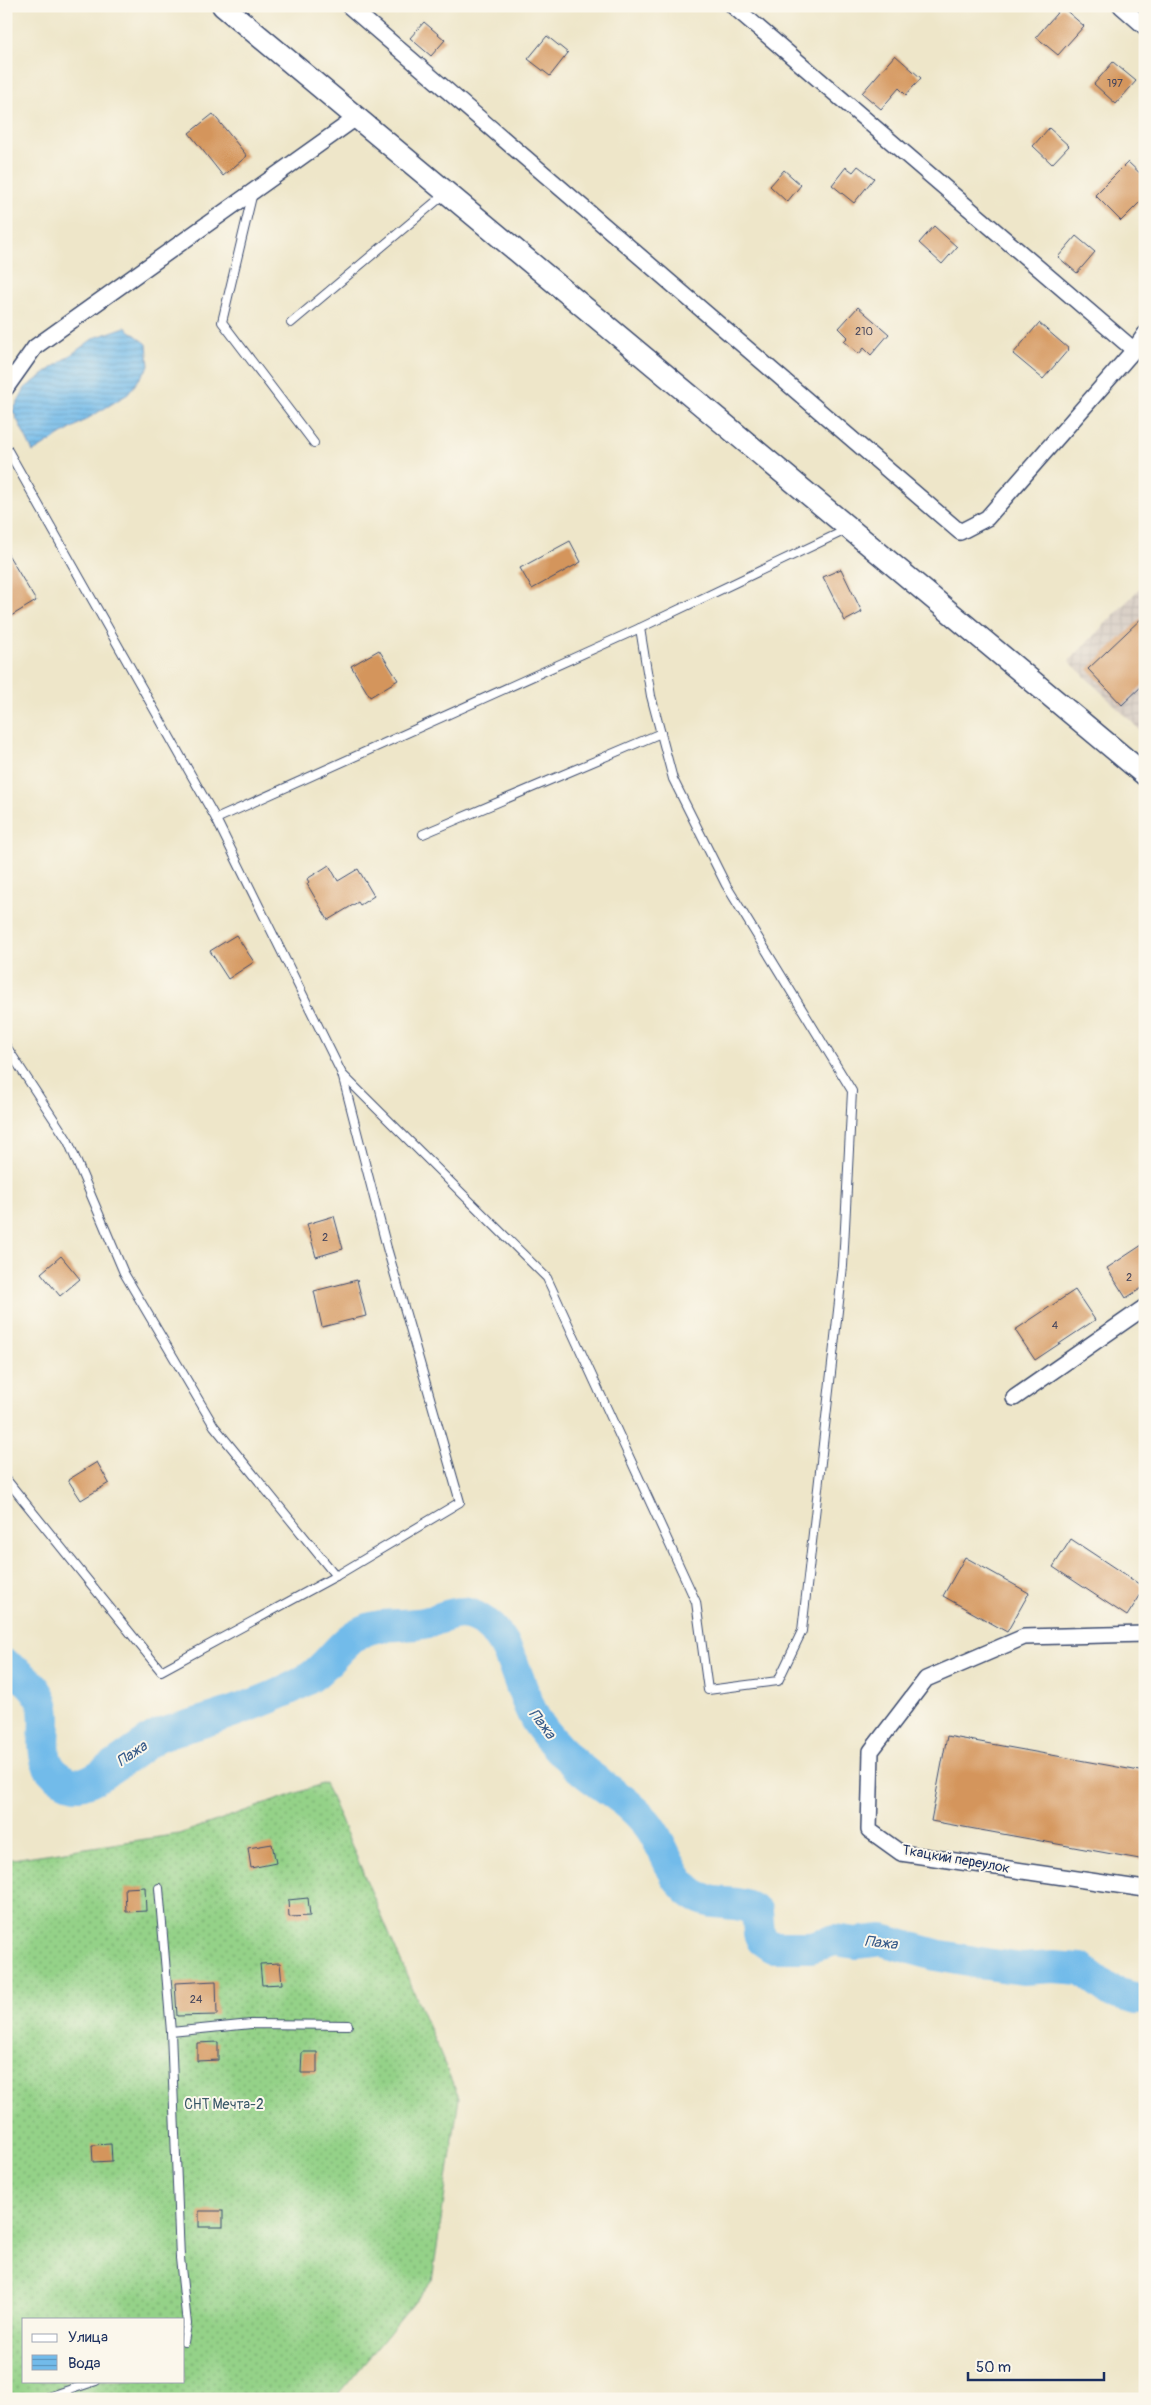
<svg xmlns="http://www.w3.org/2000/svg" width="1151" height="2405" viewBox="0 0 1151 2405" font-family="Pangolin,sans-serif">
<style>
.industrial{fill:url(#industrial-grid)}
.garden{fill:url(#garden-dots);stroke:#588073;fill-rule:evenodd}
.water{fill:url(#water-rules);stroke:#4675a4}
.lines{fill:none;stroke-linecap:round;stroke-linejoin:round}
.river{stroke:#72bbea;stroke-width:32}
.building{fill:#d4955b}
.lane-casing{stroke:#3b4a6e;stroke-width:10}
.street-casing{stroke:#3b4a6e;stroke-width:18}
.secondary-casing{stroke:#3b4a6e;stroke-width:24}
.lane{stroke:#fff;stroke-width:8}
.street{stroke:#fff;stroke-width:15}
.secondary{stroke:#fff;stroke-width:21}
.labels{text-anchor:middle;dominant-baseline:central;stroke-width:4;stroke-linejoin:round;paint-order:stroke}
.number-label{font-size:11px;fill:#49485d}
.street-label{font-size:14px;fill:#1b2f5e;stroke:#fbf7ec}
.park-label{font-size:14px;fill:#395868;stroke:#fbf7ec}
.water-label{font-size:15px;font-style:italic;fill:#355988;stroke:#fbf7ec}
</style>
<defs>
<pattern id="industrial-grid" width="8" height="8" patternUnits="userSpaceOnUse" patternTransform="scale(1.25)"><rect width="8" height="8" fill="#cec2b9"/><path d="M0 4h8M4 0v8" fill="none" stroke="#b0a7a1"/></pattern>
<pattern id="garden-dots" width="8" height="8" patternUnits="userSpaceOnUse" patternTransform="scale(1.25)"><rect width="8" height="8" fill="#94d288"/><path d="M2 2h.1M6 6h.1" fill="none" stroke="#78ab72" stroke-width="1.8" stroke-linecap="round"/></pattern>
<pattern id="water-rules" width="6" height="5" patternUnits="userSpaceOnUse" patternTransform="scale(1.25)"><rect width="6" height="5" fill="#72bbea"/><path d="M0 2.5h6" fill="none" stroke="#5d98c1"/></pattern>
</defs>
<rect width="100%" height="100%" fill="#fbf7ec"/>
<filter id="ink" filterUnits="userSpaceOnUse"><feTurbulence type="fractalNoise" baseFrequency=".02" numOctaves="2"/><feDisplacementMap in="SourceGraphic" scale="10" xChannelSelector="R" yChannelSelector="G"/><feConvolveMatrix kernelMatrix="1 2 1 2 8 2 1 2 1" color-interpolation-filters="sRGB"/></filter>
<filter id="wash" filterUnits="userSpaceOnUse"><feTurbulence type="fractalNoise" baseFrequency=".0096" numOctaves="4" result="noise"/><feDisplacementMap in="SourceGraphic" scale="20" xChannelSelector="R" yChannelSelector="G"/><feGaussianBlur stdDeviation="1.12" result="paint"/><feColorMatrix in="noise" values="0 0 0 0 0 0 0 0 0 0 0 0 0 0 0 0 0 1.4 0 .05"/><feComposite in="paint" operator="in"/></filter>
<g filter="url(#wash)">
<rect width="100%" height="100%" fill="#eee6c9"/>
<!-- industrial -->
<path class="industrial" d="M1145,583V735L1069,661Z"/>
<!-- garden -->
<path class="garden" d="M325,1783L459,2098L432,2281L335,2399H6V1860L179,1834ZM24,2319H184V2381H24Z"/>
<!-- water -->
<path class="water" d="M125,327L147,344L149,366L128,394L33,452L13,411L25,388L94,338Z"/>
<g class="lines">
<!-- river -->
<path class="river" d="M6,1665C20,1674 36,1685 42,1701C52,1727 30,1764 65,1780C68,1782 75,1784 79,1784C99,1782 138,1747 158,1736C173,1729 187,1727 202,1722C234,1712 285,1695 312,1676C329,1664 342,1641 361,1632C380,1623 397,1626 417,1624C438,1623 454,1606 476,1617C515,1638 516,1688 537,1722C550,1741 569,1760 587,1774C609,1791 627,1800 646,1822C665,1844 670,1879 694,1895C714,1908 738,1898 757,1912L759,1933L762,1940L772,1947H811L835,1940L856,1943L882,1940L936,1955L986,1964L1023,1969L1053,1967L1081,1969L1112,1992L1137,1999L1145,1998"/>
</g>
<g id="blocks">
<!-- building -->
<g class="building">
<path d="M1062,7L1084,26L1058,55L1036,37Z"/>
<path d="M424,22L445,40L431,56L410,38Z"/>
<path d="M547,36L568,53L550,76L528,59Z"/>
<path d="M895,55L921,78L906,95L899,88L881,109L862,93Z"/>
<path d="M1113,62L1136,81L1116,104L1094,84Z"/>
<path d="M213,114L247,156L223,176L189,133Z"/>
<path d="M1049,128L1069,146L1052,164L1033,146Z"/>
<path d="M1128,162L1145,178V197L1121,221L1095,195Z"/>
<path d="M858,166L874,178L854,203L832,185L846,167L853,172Z"/>
<path d="M784,170L801,185L787,202L770,186Z"/>
<path d="M934,226L957,247L942,264L919,243Z"/>
<path d="M1076,236L1095,252L1077,273L1058,257Z"/>
<path d="M858,307L889,334L871,355L864,348L859,354L844,341L848,337L839,328Z"/>
<path d="M1039,323L1069,349L1043,379L1013,354Z"/>
<path d="M570,541L581,562L532,589L520,568Z"/>
<path d="M6,551L36,601L6,619Z"/>
<path d="M841,569L862,612L845,621L823,577Z"/>
<path d="M1145,615V683L1122,705L1088,669Z"/>
<path d="M379,650L398,680L370,697L351,666Z"/>
<path d="M329,865L338,881L358,869L374,896L360,905L358,902L328,920L307,884L309,882L307,879Z"/>
<path d="M236,935L254,962L228,979L210,951Z"/>
<path d="M334,1216L343,1249L316,1257L307,1224Z"/>
<path d="M1145,1243V1286L1126,1298L1107,1268Z"/>
<path d="M61,1256L80,1279L60,1296L41,1273Z"/>
<path d="M357,1280L366,1316L322,1327L314,1291Z"/>
<path d="M1075,1290L1095,1320L1035,1360L1015,1330Z"/>
<path d="M97,1462L109,1483L81,1500L68,1480Z"/>
<path d="M1071,1539L1145,1588L1127,1616L1053,1567Z"/>
<path d="M965,1557L1029,1593L1007,1632L943,1596Z"/>
<path d="M947,1736L1145,1772V1860L931,1821Z"/>
<path d="M272,1844L276,1863L251,1868L248,1848Z"/>
<path d="M145,1887L146,1911L126,1912L125,1888Z"/>
<path d="M308,1898L310,1916L289,1917L288,1900Z"/>
<path d="M280,1963L282,1984L262,1985L260,1964Z"/>
<path d="M216,1981L217,2015L177,2016L175,1983Z"/>
<path d="M218,2042V2060L197,2061V2043Z"/>
<path d="M302,2052H317V2073H301Z"/>
<path d="M111,2144L112,2161L93,2162L92,2145Z"/>
<rect x="199" y="2211" width="24" height="16"/>
</g>
</g>
</g>
<g filter="url(#ink)">
<use href="#blocks" fill-opacity="0" stroke="#3b4a6e" stroke-width="1"/>
<g class="lines">
<!-- lane casing -->
<g class="lane-casing">
<g id="lane">
<path d="M253,192L222,322L314,443"/>
<path d="M291,323L446,193"/>
<path d="M6,447L216,819L342,1074L387,1248L460,1502L336,1576"/>
<path d="M216,819L640,628L848,529"/>
<path d="M423,834L661,733"/>
<path d="M6,1046L68,1141L124,1273L214,1426L336,1576L161,1671L6,1479"/>
<path d="M342,1074L547,1278L696,1602L708,1690L778,1681L802,1631L843,1266L852,1091L726,885L673,779L651,696L640,628"/>
<path d="M159,1888L171,2032"/>
<path d="M184,2342L187,2324L180,2258L171,2032L251,2024L348,2025"/>
<path d="M42,2399L96,2381"/>
</g>
</g>
<!-- street casing -->
<g class="street-casing">
<g id="street">
<path d="M349,6L960,532L987,518L1134,350L1145,334"/>
<path d="M733,6L1134,350"/>
<path d="M1121,6L1145,27"/>
<path d="M6,388L35,347L356,118"/>
<path d="M1014,1398L1145,1307"/>
<path d="M1145,1634L1024,1637L926,1679L871,1751L869,1830L901,1853L1145,1889"/>
</g>
</g>
<!-- secondary casing -->
<g class="secondary-casing">
<path id="secondary" d="M223,6L1145,775"/>
</g>
<!-- lane -->
<use href="#lane" class="lane"/>
<!-- street -->
<use href="#street" class="street"/>
<!-- secondary -->
<use href="#secondary" class="secondary"/>
</g>
</g>
<g class="labels">
<!-- number labels -->
<g class="number-label">
<text x="1115" y="83">197</text>
<text x="864" y="331">210</text>
<text x="325" y="1237">2</text>
<text x="1129" y="1277">2</text>
<text x="1055" y="1325">4</text>
<text x="196" y="1999">24</text>
</g>
<!-- street labels -->
<g class="street-label">
<text transform="translate(956 1859) rotate(10)">Ткацкий переулок</text>
</g>
<!-- park labels -->
<g class="park-label">
<text x="224" y="2104">СНТ Мечта-2</text>
</g>
<!-- water labels -->
<g class="water-label">
<text transform="translate(542 1724) rotate(53)">Пажа</text>
<text transform="translate(132 1754) rotate(-34)">Пажа</text>
<text transform="translate(881 1943) rotate(6)">Пажа</text>
</g>
</g>
<!-- margin -->
<rect width="1151" height="2405" fill="none" stroke="#fbf7ec" stroke-width="25"/>
<!-- legend -->
<rect x="22" y="2318" width="162" height="65" fill="#fbf7ec" stroke="#a1a7b3"/>
<rect x="32" y="2334" width="25" height="8" fill="#ffffff" stroke="#a1a7b3"/>
<text x="68" y="2342" font-size="15" fill="#1b2f5e">Улица</text>
<rect x="32" y="2355" width="25" height="15" fill="url(#water-rules)" stroke="#a1a7b3"/>
<text x="68" y="2368" font-size="15" fill="#1b2f5e">Вода</text>
<!-- scale -->
<path d="M968 2372v8h136v-8" fill="none" stroke="#1b2f5e" stroke-width="2.5"/>
<text x="976" y="2372" font-size="15" fill="#1b2f5e" stroke="#fbf7ec" stroke-width="4" paint-order="stroke">50 m</text>
</svg>
